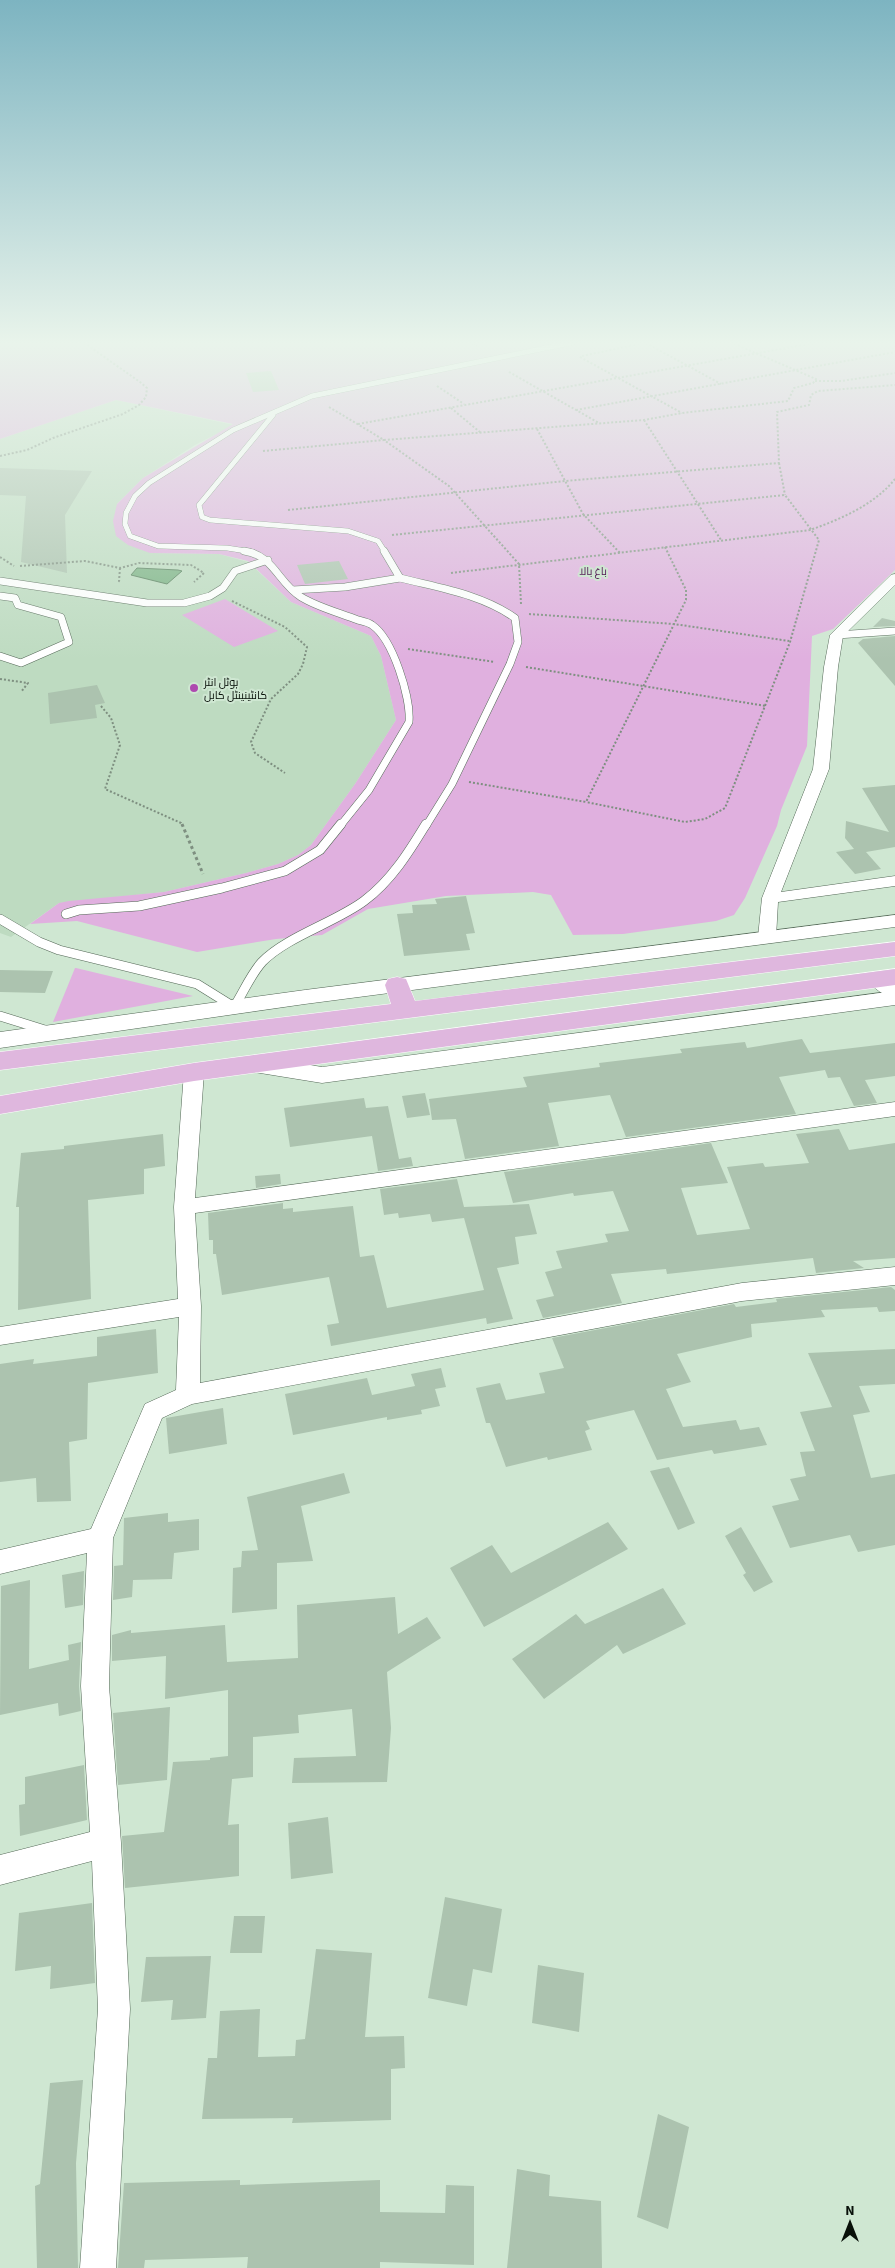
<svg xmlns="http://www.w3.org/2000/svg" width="895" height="2268" viewBox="0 0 895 2268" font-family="'Source Sans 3',Cairo,sans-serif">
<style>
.built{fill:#bedbc1}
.green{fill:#e0b0df}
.water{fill:#7db386;stroke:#5a8260}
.building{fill:#acc3af}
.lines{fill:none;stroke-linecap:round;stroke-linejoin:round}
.service-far2-casing{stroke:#546857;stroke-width:5.5}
.service-far1-casing{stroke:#546857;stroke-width:8}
.service-casing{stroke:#546857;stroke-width:10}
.minor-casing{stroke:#546857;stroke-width:1}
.tertiary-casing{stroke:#546857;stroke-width:1}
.primary-casing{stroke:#fff;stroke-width:1}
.path-far1{stroke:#7e8f80;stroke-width:2;stroke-dasharray:2 2;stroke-linecap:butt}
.path{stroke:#7e8f80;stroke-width:3;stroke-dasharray:3 3;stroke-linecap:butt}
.service-far2{stroke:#fff;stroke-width:5}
.service-far1{stroke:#fff;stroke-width:7}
.service{stroke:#fff;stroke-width:9}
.minor{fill:#fff;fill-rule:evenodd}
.tertiary{fill:#fff;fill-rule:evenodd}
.primary{fill:#dfb7de;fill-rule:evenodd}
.poi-dot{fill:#ae4aaf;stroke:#cfe7d2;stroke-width:2}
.labels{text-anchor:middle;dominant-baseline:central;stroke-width:4;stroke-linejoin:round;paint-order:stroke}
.far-park-label{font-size:11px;fill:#531954;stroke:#cfe7d2}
.far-poi-label{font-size:11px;fill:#081009;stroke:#cfe7d2;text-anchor:start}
</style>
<rect width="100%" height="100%" fill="#cfe7d2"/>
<!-- built -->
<path class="built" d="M116,400L234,425L195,445L143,478L117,504L150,553L219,554L248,562L291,602L371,636L381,656L396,720L355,784L311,845L298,855L278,864L246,873L164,892L59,903L11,937L0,933V439Z"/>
<!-- green -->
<g class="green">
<path d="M0,342H895V570L833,629L812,636L807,746L781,810L777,826L745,898L734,915L716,921L623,934L573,935L551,895L533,892L446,896L368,909L322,935L276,939L197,952L77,921L30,924L59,903L69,901L164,892L246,873L278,864L298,855L311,845L355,784L396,720L381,656L371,636L291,602L248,561L219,554L150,553L128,545L116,536L113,521L117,504L143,478L233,424L116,400L0,439Z"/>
<path d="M225,599L278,631L234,647L182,615Z"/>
<path d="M75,968H76L193,996L53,1022Z"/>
</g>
<!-- water -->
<path class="water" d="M137,568L178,570L182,571L167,584L131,575Z"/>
<!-- building -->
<g class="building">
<path d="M271,371L279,390L253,392L246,373Z"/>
<path d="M0,468L92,471L65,515L67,573L21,562L26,496L0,495Z"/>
<path d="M339,561L348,579L305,584L297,565Z"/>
<path d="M882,618L895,621V626L873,627Z"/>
<path d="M895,636V686L858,643L863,639Z"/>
<path d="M97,685L105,703L95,705L97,718L50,724L48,693Z"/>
<path d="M895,785V847L866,852L881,869L855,874L836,852L854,849L845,838L846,821L889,832L862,788Z"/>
<path d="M466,896L475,933L466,934L470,950L404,956L397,914L413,913L412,905L437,904L435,899Z"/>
<path d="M0,970L53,971L45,993L0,992Z"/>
<path d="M802,1039L810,1053L895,1043V1076L865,1080L877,1103L854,1106L840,1077L828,1078L825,1070L779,1077L796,1114L626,1137L610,1095L548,1103L559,1146L465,1159L456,1119L432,1120L429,1099L527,1087L523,1077L600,1067L599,1063L682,1053L680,1049L745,1042L747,1048Z"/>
<path d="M425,1093L430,1115L407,1118L402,1096Z"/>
<path d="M364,1098L366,1108L388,1106L399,1159L411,1157L413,1166L378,1171L372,1136L290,1147L284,1108Z"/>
<path d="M839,1129L849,1150L895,1143V1258L853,1261L864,1268L816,1273L813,1258L667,1274L666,1269L611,1274L622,1303L543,1318L536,1300L554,1296L545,1272L562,1268L556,1251L608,1242L605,1234L629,1231L613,1191L574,1196L573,1193L513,1203L504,1172L711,1143L728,1183L681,1188L697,1235L750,1229L727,1167L763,1163L765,1167L809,1163L796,1134Z"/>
<path d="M163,1134L165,1166L144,1169V1194L88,1200L91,1299L18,1310L19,1207H16L21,1153L64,1149V1146Z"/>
<path d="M280,1174L281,1184L256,1188L255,1176Z"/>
<path d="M457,1179L464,1207L529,1204L537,1234L515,1237L519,1264L497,1268L513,1319L487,1324L486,1318L331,1346L327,1325L339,1323L329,1277L222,1295L216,1254H213V1240H209L208,1213L283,1203V1209L293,1208V1212L353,1206L360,1257L374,1255L387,1308L484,1290L464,1218L432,1222L430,1214L399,1218L398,1213L384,1215L380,1189Z"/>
<path d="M891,1287L895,1290V1311L879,1312L877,1307L821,1310L825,1317L751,1324L752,1337L677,1354L691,1382L666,1389L683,1427L736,1420L740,1430L759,1427L767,1445L714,1454L712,1450L657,1460L634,1410L586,1421L590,1429L585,1431L592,1450L548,1460L547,1457L506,1467L490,1423H486L476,1388L500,1383L506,1400L545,1393L539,1373L564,1368L552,1338L734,1304L736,1307L777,1302L776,1299Z"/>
<path d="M156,1329L158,1373L88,1383L87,1439L69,1442L71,1501L37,1502L36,1478L0,1482V1364L34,1359L33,1364L97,1356V1337Z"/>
<path d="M895,1349V1384L859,1386L870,1412L853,1415L871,1478L895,1474V1545L858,1552L850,1535L790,1548L772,1506L799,1500L790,1479L806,1476L800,1452L815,1451L800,1412L832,1407L808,1353Z"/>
<path d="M441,1368L446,1387L435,1389L440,1406L421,1410L422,1414L387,1420V1417L293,1435L285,1394L367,1378L372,1395L415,1386L411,1374Z"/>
<path d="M223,1408L227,1444L169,1454L166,1418Z"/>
<path d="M669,1467L695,1523L678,1530L650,1471Z"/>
<path d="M344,1473L350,1493L301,1506L313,1561L277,1563V1609L232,1613L233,1568L241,1567L242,1551L258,1550L247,1497Z"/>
<path d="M168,1513V1522L199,1519V1550L174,1553L172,1579L133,1580L132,1597L113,1600L114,1566L123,1565L124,1518Z"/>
<path d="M608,1522L628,1549L484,1627L450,1568L492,1545L511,1573Z"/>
<path d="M741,1527L773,1582L754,1592L743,1575L746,1573L725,1536Z"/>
<path d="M84,1571L83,1605L65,1608L62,1575Z"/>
<path d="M30,1580L29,1669L69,1660L68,1645L81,1642L79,1686L81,1711L59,1716L58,1703L0,1715L1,1586Z"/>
<path d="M663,1588L686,1624L623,1654L617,1645L544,1699L512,1659L576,1614L585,1624Z"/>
<path d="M395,1597L398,1634L427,1617L441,1638L387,1672L391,1728L387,1782L292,1783L294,1758L356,1756L352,1709L298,1715L299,1733L253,1737V1777L232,1779L228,1825L239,1824V1876L125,1888L122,1836L164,1832L173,1762L210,1760V1758L228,1756V1690L165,1699L166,1656L112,1661V1635L131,1630V1633L225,1625L227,1662L298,1658L297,1605Z"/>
<path d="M170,1707L167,1780L118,1785L113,1713Z"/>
<path d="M84,1765L87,1820L20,1836L19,1805L25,1804V1777Z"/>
<path d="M328,1817L333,1873L291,1879L288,1823Z"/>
<path d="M445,1897L502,1909L492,1973L473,1969L467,2006L428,1998Z"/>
<path d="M92,1903L95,1983L50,1989L51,1966L15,1971L19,1913Z"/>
<path d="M234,1916H265L262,1953H230Z"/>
<path d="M316,1949L372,1953L365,2037L404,2036L405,2068L391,2069V2120L292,2123L293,2118L202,2119L208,2058H217L220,2011L260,2009L258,2057L295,2056L296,2040L305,2039Z"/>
<path d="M211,1956L206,2018L171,2020L173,2000L141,2002L146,1957Z"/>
<path d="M538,1965L584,1973L579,2032L532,2023Z"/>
<path d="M83,2080L76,2163L78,2268H37L35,2186L40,2184L50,2083Z"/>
<path d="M658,2114L689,2127L668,2229L637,2217Z"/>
<path d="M517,2169L550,2175L549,2196L601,2201L602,2268H507Z"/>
<path d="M240,2180V2185L380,2180V2212L445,2213L446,2185L474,2186V2265L380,2262V2268H247L248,2257L145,2260L144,2268H118L124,2183Z"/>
</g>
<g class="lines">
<!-- service-far2 casing -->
<g class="service-far2-casing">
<g id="service-far2">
<path d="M273,415L199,505L202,517L210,520L348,531L378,541L385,552"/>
<path d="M253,552L227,548L158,546L130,536L125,524L126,513L135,496L149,483L233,430L312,396L575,342"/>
</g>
</g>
<!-- service-far1 casing -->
<g class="service-far1-casing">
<g id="service-far1">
<path d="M244,551C274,555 278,583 301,597C317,607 340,613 358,620C362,621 368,622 372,625C393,639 411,698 409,722L369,790L340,826"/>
<path d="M400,578C439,588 481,594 515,618L518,642L510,664L452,784L426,826"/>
<path d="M0,581L147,603H184L210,596L223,588L235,571L268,560"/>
<path d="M293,590L345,587L400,578L384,551"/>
<path d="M0,596L15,598L18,605L61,617L69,642L21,663L0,656"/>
<path d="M837,635L895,631"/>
</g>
</g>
<!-- service casing -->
<g class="service-casing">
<g id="service">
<path d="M66,914L79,910L139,906L222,888L285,871L320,850L341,824"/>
<path d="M0,919L39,942L59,950L197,984L234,1007C243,993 251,974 262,962C286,937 336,922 364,901C391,881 409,852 426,824"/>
<path d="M0,1016L48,1031"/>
</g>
</g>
<!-- minor casing -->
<g class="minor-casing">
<g id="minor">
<path d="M895,574V585L843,636L838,667L829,769L781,892L895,876V886L778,902L776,937L773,941H761L758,937L762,898L813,769L824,667L830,635L891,575Z"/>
<path d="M876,974L895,985V999C885,996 873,988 867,980L870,976Z"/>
<path d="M194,1066L201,1067L204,1072L195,1198L895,1102V1116L195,1213L201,1306L200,1383L742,1283L895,1267V1285L742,1301L192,1404L162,1418L113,1538L109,1686L121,1843L130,2009L116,2268H80L98,2009L92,1861L0,1885V1855L90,1832L81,1686L87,1553L0,1574V1550L91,1529L145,1404L176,1390L179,1317L0,1345V1327L178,1299L174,1207L184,1072L187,1067Z"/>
</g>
</g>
<!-- tertiary casing -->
<g class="tertiary-casing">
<g id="tertiary">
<path d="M895,915V927L305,1004L0,1048V1032L305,990Z"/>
<path d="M895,991V1005L322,1083L254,1072L246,1070L242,1064L246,1058L254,1056L322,1067Z"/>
</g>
</g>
<!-- primary casing -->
<g class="primary-casing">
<g id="primary">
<path d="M895,942V956L0,1070V1052L391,1004L385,985L388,979L397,977L406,979L415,1001Z"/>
<path d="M895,969V985L194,1081L0,1114V1096L194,1063Z"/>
</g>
</g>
<!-- path-far1 -->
<g class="path-far1">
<path d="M469,342L477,346"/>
<path d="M892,342L895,344"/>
<path d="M646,343L721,384"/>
<path d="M582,356L648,342"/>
<path d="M580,357L682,413"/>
<path d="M509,372L599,423"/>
<path d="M815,381H841L895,373"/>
<path d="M437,386L464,404"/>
<path d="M329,407L384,440L644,420L682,413L788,401L794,388L813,383L816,379L730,342"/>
<path d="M451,408L481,433"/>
<path d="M576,410L895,352"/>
<path d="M644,420L721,540"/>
<path d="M358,424L820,342"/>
<path d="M537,429L583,514L620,553"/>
<path d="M263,451L384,440L449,486L519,564L521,604"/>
<path d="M0,456L27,450L53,438L123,414L139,405L146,397L147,388L140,382L83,342"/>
<path d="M779,463L785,495"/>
<path d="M288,510L565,481L779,463L777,412L809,405L811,395L818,391L895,385"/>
<path d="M392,535L785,495L819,540L790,642L725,808L705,819L685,822L586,802"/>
<path d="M0,557L14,566"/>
<path d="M20,566L85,561L120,568L139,563L191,565L204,573L194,582"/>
<path d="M120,568L119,581L121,582"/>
<path d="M451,573L810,530C841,519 874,505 895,479"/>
<path d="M232,601L285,627L307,647L303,664L298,674L271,699L251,742L255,753L285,773"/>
<path d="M529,614L674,624L789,641"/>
<path d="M408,649L495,662"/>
<path d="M526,667L766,706"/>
<path d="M0,679L28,683L21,692"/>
<path d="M101,706L111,718L120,745L105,789L181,823L182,826"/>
<path d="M469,782L586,802L686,600V590L665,547"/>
</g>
<!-- path -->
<path class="path" d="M182,824L203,874"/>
<!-- service-far2 -->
<use href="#service-far2" class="service-far2"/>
<!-- service-far1 -->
<use href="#service-far1" class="service-far1"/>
<!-- service -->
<use href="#service" class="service"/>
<!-- minor -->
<use href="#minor" class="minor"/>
<!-- tertiary -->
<use href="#tertiary" class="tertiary"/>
<!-- primary -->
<use href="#primary" class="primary"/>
</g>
<!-- sky -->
<linearGradient id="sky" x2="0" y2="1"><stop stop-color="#7db4c1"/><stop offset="0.52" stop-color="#e9f4eb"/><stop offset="1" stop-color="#e9f4eb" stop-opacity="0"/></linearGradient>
<rect width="895" height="660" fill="url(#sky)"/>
<!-- markers -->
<circle class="poi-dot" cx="194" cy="688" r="5"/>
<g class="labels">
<!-- far-park labels -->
<g class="far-park-label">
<text x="593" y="571">باغ بالا</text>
</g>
<!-- far-poi labels -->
<g class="far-poi-label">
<text x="204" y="682">ہوٹل انٹر<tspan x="204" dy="13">کانٹینینٹل کابل</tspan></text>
</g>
</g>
<!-- north arrow -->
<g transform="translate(850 2223)" stroke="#cfe7d2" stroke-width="4" paint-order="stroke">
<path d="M0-4L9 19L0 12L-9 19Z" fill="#081009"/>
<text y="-8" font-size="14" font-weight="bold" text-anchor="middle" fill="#081009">N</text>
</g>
</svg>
